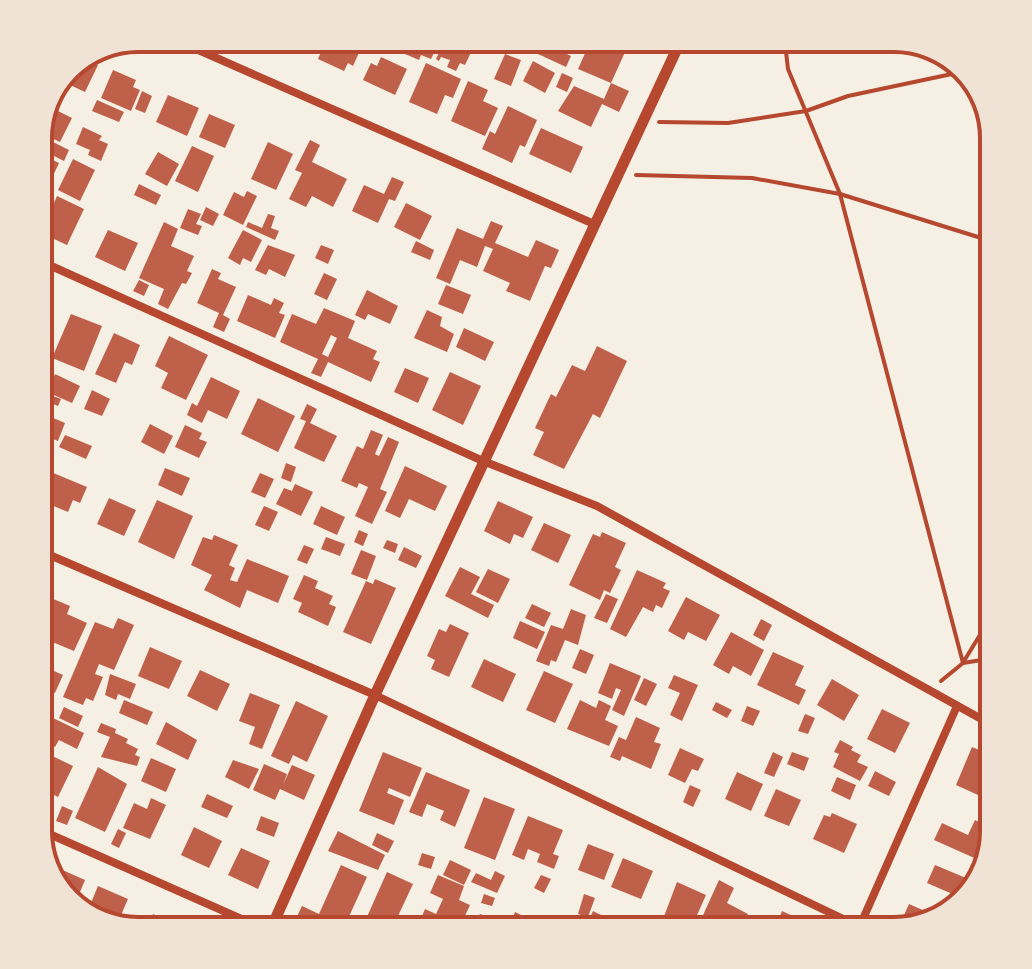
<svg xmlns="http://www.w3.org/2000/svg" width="1032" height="969" viewBox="0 0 1032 969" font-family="Montserrat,sans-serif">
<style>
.building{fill:#bf614a;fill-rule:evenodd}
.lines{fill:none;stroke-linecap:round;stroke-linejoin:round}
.path{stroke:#b5482f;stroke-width:4}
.minor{stroke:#b5482f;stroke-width:8}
.tertiary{stroke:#b5482f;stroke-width:11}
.rim{fill:none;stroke:#b5482f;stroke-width:4}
</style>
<rect width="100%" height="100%" fill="#f6efe4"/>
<!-- building -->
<g class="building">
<path d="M271,38H312L305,53Z"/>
<path d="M327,38H344L362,46L353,66L348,63L344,71L318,59Z"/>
<path d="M412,38L428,40L441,38L431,59L421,55L419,60L405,54Z"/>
<path d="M446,38L473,48L465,65L460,63L456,71L447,67L450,60L441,57L439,61L436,59Z"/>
<path d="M490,38H516L512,48Z"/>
<path d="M545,38L571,40L565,53L571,56L566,67L538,54Z"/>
<path d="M592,38L626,50L611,83L578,69Z"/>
<path d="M505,54L521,60L511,86L494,79Z"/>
<path d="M381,57L407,69L395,95L363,80L371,63L377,66Z"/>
<path d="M85,58L98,65L85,92L68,84L64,92L59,89L72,63Z"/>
<path d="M533,61L555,73L545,93L523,81Z"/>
<path d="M426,63L461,79L453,98L445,95L437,114L409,102Z"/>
<path d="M113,70L136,80L133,87L140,90L131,111L101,98Z"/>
<path d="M562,73L573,78L567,92L556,87Z"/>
<path d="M468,81L488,90L483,101L498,108L485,136L451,121Z"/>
<path d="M611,83L629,91L619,112L602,104L591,127L558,111L574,86L604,99Z"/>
<path d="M142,91L152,96L145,113L135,109Z"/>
<path d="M168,95L199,108L187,136L156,122Z"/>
<path d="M97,100L124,112L119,122L92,111Z"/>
<path d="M508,106L537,120L525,147L520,145L512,163L482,149L490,131L495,134Z"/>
<path d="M54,109L72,118L60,142L38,132L42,123L47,125Z"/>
<path d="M209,114L235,125L225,148L199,137Z"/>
<path d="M83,127L102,136L99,140L108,144L101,161L88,155L90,150L76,144Z"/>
<path d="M541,128L583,147L571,173L529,154Z"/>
<path d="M43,137L69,150L64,161L38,148Z"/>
<path d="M310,140L320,145L312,162L347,179L333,207L312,196L306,207L289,199L302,173L295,170Z"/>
<path d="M268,142L293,154L276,190L251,179Z"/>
<path d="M192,146L214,156L198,192L175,181Z"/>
<path d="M158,152L179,164L167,186L145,174Z"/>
<path d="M38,153L59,163L44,195L38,193Z"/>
<path d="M73,159L95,170L80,201L58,190Z"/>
<path d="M392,177L404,182L395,201L389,199L378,223L352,211L364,185L384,194Z"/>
<path d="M139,184L161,195L156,205L134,195Z"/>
<path d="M247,191L257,196L243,225L223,215L234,192L244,197Z"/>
<path d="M57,196L84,209L67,245L41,233Z"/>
<path d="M406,203L432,216L420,240L394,227Z"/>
<path d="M206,207L219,214L213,226L200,220Z"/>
<path d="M188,209L201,214L196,224L202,226L198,235L180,228Z"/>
<path d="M268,214L275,216L271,228L279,231L275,240L246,227L248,222L262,228Z"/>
<path d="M491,221L503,226L495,243L528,257L536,240L559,250L551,268L545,266L530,301L506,291L510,283L483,271L493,249L485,246L477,267L460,260L450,284L436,278L457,228L483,239Z"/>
<path d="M164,222L178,229L171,246L194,256L187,271L192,273L186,284L182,283L168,309L158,304L164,289L139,278Z"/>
<path d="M108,230L138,243L125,271L95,257Z"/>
<path d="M243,230L262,240L251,262L243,258L240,265L228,258Z"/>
<path d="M416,241L434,250L430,260L411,252Z"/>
<path d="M268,245L295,255L285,277L269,269L266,275L255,270Z"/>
<path d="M321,245L334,250L328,264L315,258Z"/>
<path d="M212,269L221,273L218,279L236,287L223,315L230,319L224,332L213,327L219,313L197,303Z"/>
<path d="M324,273L337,279L327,300L314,294Z"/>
<path d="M139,280L149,285L144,296L133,291Z"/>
<path d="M446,285L471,295L463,314L438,304Z"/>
<path d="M367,290L398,306L390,324L368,314L365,320L355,315Z"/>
<path d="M248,295L271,305L274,298L284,303L279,313L285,315L275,338L237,321Z"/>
<path d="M324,308L355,321L348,338L377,351L373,359L380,362L371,382L328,362L321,377L311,373L318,359L280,342L292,314L316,324ZM331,335L337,338L328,357L322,354Z"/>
<path d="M427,310L442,317L440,326L454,334L447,352L414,338Z"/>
<path d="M71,314L102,326L84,371L52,358Z"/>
<path d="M464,328L494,342L485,361L456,347Z"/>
<path d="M114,333L140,345L132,365L125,362L116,383L95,374Z"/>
<path d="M169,336L208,355L186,400L161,388L168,373L155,366Z"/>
<path d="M597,346L627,361L600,418L593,414L564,469L533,455L544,432L535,428L551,394L556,397L572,365L585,371Z"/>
<path d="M405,368L429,378L418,403L394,392Z"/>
<path d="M450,372L481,386L463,425L432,410Z"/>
<path d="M55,374L80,386L72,403L47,392Z"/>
<path d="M211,377L240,391L227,419L208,410L202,423L187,415L192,403L197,406Z"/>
<path d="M38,390L61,399L58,406L38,398Z"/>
<path d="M92,390L110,399L102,416L84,409Z"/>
<path d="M258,398L295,416L278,452L241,434Z"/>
<path d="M307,404L317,409L310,423L337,436L324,462L294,448L306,421L300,419Z"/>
<path d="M44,414L65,423L58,441L38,433Z"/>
<path d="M150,424L173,436L164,454L141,442Z"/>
<path d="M185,425L202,433L199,439L207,442L199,458L175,447Z"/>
<path d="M371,430L383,435L375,454L379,456L388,437L399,442L380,489L387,492L372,524L355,516L368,487L359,483L357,488L341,481L357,446L363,449Z"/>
<path d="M65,435L92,446L86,459L59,447Z"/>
<path d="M286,463L296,467L291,482L281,478Z"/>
<path d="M405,466L447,486L435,511L409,499L400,518L385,511Z"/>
<path d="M165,468L190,478L182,496L158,485Z"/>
<path d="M51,472L87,487L80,503L73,500L68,512L39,500Z"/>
<path d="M260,473L274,479L265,498L251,492Z"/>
<path d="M295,484L313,492L301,516L276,504L284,488L292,491Z"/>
<path d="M109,498L136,510L124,536L97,524Z"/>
<path d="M157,500L193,516L174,559L138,542Z"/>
<path d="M498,501L533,517L523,538L514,534L510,544L484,531Z"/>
<path d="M264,506L278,512L269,531L255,525Z"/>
<path d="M321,506L345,517L337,535L313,524Z"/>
<path d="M544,523L571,535L558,563L531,550Z"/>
<path d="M359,530L368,534L363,546L354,542Z"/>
<path d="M602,532L626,543L615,567L621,570L610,593L604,590L600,600L569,585L593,534L600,537Z"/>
<path d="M214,535L238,545L229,565L235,568L230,580L237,582L247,559L289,576L278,603L247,590L240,608L204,590L212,575L191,565L203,537L212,540Z"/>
<path d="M326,537L345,544L340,556L321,549Z"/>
<path d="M387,540L398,544L395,553L383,548Z"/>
<path d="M304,545L314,549L307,564L297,560Z"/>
<path d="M404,547L422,556L416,568L398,560Z"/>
<path d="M361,550L376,556L367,580L351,574Z"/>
<path d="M460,567L480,577L471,594L494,605L488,618L445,596Z"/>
<path d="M488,569L510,579L498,603L476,592Z"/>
<path d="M637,570L666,583L663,588L670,591L662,608L656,605L653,612L643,607L626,637L610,629Z"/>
<path d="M304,575L318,581L315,588L333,596L329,604L336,607L328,626L298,612L302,603L293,599Z"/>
<path d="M375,579L396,588L371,644L343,632L366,581L373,584Z"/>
<path d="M606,594L618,599L607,623L594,618Z"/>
<path d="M686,597L720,615L706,641L688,632L684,640L668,631Z"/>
<path d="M51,598L70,606L67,614L87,623L74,651L38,636Z"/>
<path d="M532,604L551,613L544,627L525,618Z"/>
<path d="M571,609L586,615L578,645L565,640L556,662L551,660L549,666L536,661L551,625L563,629Z"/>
<path d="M118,618L134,625L114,670L99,664L95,674L103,677L93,701L86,698L83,705L63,697L95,622L113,629Z"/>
<path d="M761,619L772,625L764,641L753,635Z"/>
<path d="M520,621L545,632L537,649L513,638Z"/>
<path d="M450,624L469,633L449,677L431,669L435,660L427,656L439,629L446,632Z"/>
<path d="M731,632L764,650L751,676L733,666L729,674L713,665Z"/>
<path d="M150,647L182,661L169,689L138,676Z"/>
<path d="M580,649L594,655L586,674L572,668Z"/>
<path d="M773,652L804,666L795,685L806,690L799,705L757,685Z"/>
<path d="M484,659L516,674L503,702L471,687Z"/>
<path d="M610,663L641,676L624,716L612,710L621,690L616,688L612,699L598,693Z"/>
<path d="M43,666L63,675L55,693L38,685Z"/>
<path d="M200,670L230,684L217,711L187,696Z"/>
<path d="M544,671L573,684L555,723L526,710Z"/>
<path d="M110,674L136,684L130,699L118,694L116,700L105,695Z"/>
<path d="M674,675L698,685L682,721L670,715L680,693L668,688Z"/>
<path d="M644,678L657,684L646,706L634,700Z"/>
<path d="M832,679L859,695L844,721L817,705Z"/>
<path d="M250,693L280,705L262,749L249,744L255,727L239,721Z"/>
<path d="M124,700L153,712L147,725L119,713Z"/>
<path d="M580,700L596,708L599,700L611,706L605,720L618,726L609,746L567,729Z"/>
<path d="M296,701L328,716L307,762L293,755L289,764L271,756Z"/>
<path d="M716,702L732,710L727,718L712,710Z"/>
<path d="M747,706L760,711L753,726L741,721Z"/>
<path d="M64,707L83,716L78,727L59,718Z"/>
<path d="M882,709L910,723L895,753L867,739Z"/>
<path d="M805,714L815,718L808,734L798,731Z"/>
<path d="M636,717L660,728L654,742L661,744L651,769L622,756L620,761L610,757L619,737L626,740Z"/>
<path d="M53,718L84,733L77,749L59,740L55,747L42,741Z"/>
<path d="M166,722L197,740L188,760L156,744Z"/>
<path d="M101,723L116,729L115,733L128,739L126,743L138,749L135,755L140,757L137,766L101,757L110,737L97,732Z"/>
<path d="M840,740L853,747L851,750L861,755L857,762L868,767L860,781L833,767L839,754L834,752Z"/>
<path d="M972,747L994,756V790L989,800L956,785Z"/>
<path d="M680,748L704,759L698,771L692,769L685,783L668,775Z"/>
<path d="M40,750L73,766L58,797L44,790L38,803Z"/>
<path d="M383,752L422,768L410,797L389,788L387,793L404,800L394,825L359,811Z"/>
<path d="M773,752L783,757L774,777L764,773Z"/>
<path d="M792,752L809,758L804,771L787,764Z"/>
<path d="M151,758L176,769L166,792L141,781Z"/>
<path d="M233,760L259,769L249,789L225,777Z"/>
<path d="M264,764L287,774L283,785L292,765L315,775L304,800L280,789L275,800L253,790Z"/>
<path d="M98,767L127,784L105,832L75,818Z"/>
<path d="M875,771L896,782L889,796L868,786Z"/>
<path d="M426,772L470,790L455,827L440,820L444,811L427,804L422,817L409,812Z"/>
<path d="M737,772L763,784L751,811L725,799Z"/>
<path d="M837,777L856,785L850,800L831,791Z"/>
<path d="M690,785L701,790L693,807L683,802Z"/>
<path d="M776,789L801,800L789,826L764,816Z"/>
<path d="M207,794L233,806L227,818L201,807Z"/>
<path d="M484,797L515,809L495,860L464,848Z"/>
<path d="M151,798L166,805L150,839L123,828L134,803L147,809Z"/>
<path d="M62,806L73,811L67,825L56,821Z"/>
<path d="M832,813L857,824L844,853L813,839L824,815L830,817Z"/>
<path d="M261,816L279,823L274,837L256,830Z"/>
<path d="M528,816L563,830L553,854L559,856L554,869L537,862L540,854L528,849L524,860L512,855Z"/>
<path d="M975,820L994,829L981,861L934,840L942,823L968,835Z"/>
<path d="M194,827L222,841L209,868L181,855Z"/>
<path d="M118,829L126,833L119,848L111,844Z"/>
<path d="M338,831L385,855L378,870L328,851Z"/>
<path d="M377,833L394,841L388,853L372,845Z"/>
<path d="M588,844L614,854L604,880L578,870Z"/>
<path d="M241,848L270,861L258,889L228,875Z"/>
<path d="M422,853L435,857L431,869L418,865Z"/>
<path d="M623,858L653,871L641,899L611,887Z"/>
<path d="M450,860L471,870L464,885L443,875Z"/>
<path d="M341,865L367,877L347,921L362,928L387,872L413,884L391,931H302L292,927L302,906L319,914Z"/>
<path d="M935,865L966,878L957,896L927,883Z"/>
<path d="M58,868L85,880L75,904L67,901L55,875Z"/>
<path d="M495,871L505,876L497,893L471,882L476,873L491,880Z"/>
<path d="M438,875L464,886L459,900L470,905L459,929L434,919L429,931L418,926L425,909L436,914L443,899L430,893Z"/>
<path d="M541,875L551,879L544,893L534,888Z"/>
<path d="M719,880L734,888L727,903L748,914L740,931H713L699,924Z"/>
<path d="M677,882L706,895L694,922L678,915L675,924L663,919Z"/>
<path d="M98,886L128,899L118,922L88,910Z"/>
<path d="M484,894L495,898L492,906L481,903Z"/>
<path d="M584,894L595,898L588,917L578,914Z"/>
<path d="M909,904L934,915L897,931Z"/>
<path d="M593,911L619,924L615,931H584Z"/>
<path d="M782,911L804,921L799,931H764L769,920L777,924Z"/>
<path d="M515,912L527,918L521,931H507Z"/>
<path d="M153,914L182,927L180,931H146Z"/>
<path d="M480,914L492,918L486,931H473Z"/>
</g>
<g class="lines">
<!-- path -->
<g class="path">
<path d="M788,38L785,43L788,69L840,194L963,663"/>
<path d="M891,38L935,54"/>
<path d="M659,122L728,123L806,111L848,96L966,71"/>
<path d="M636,175L752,178L840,194L994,242"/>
<path d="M964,661L994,612"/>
<path d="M941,681L963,663L994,658"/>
</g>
<!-- minor -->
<g class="minor">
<path d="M171,38L594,224"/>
<path d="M38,260L483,461L597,506L994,726"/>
<path d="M38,550L375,695L860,927"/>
<path d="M38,829L269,931"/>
<path d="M859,928L957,706"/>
</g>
<!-- tertiary -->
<path class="tertiary" d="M270,931L375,695L682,38"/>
</g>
<!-- crop -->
<path d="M0 0H1032V969H0ZM138 52H894A86 86 0 0 1 980 138V831A86 86 0 0 1 894 917H138A86 86 0 0 1 52 831V138A86 86 0 0 1 138 52Z" fill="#f1e2d6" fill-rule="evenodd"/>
<path class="rim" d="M138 52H894A86 86 0 0 1 980 138V831A86 86 0 0 1 894 917H138A86 86 0 0 1 52 831V138A86 86 0 0 1 138 52Z"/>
</svg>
